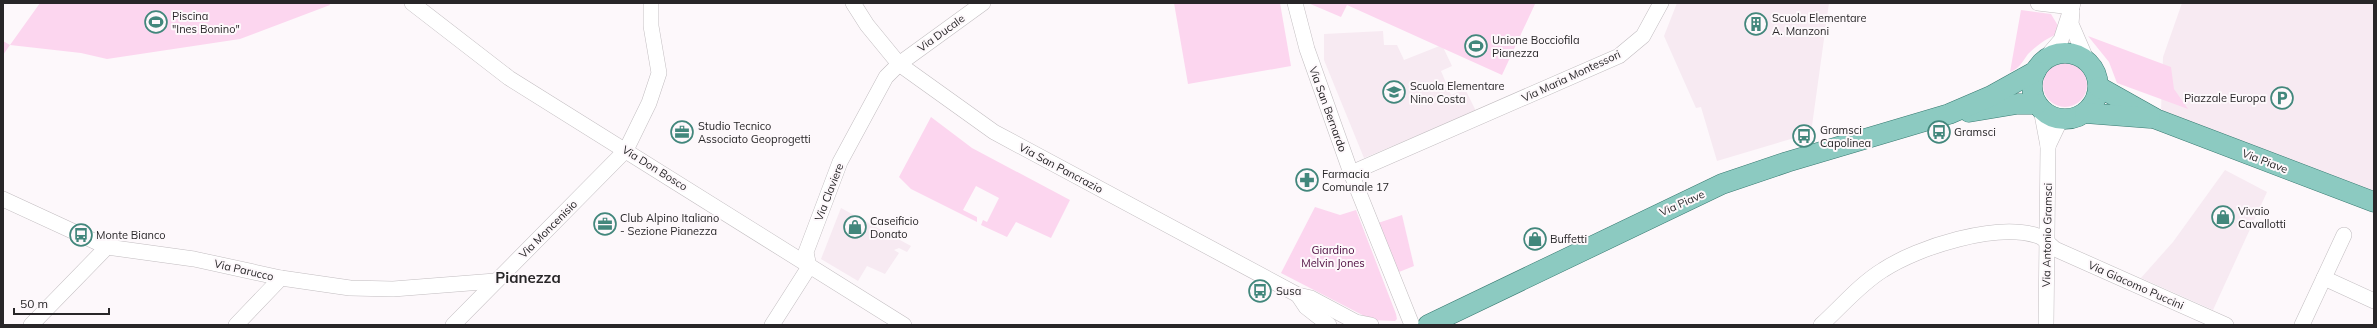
<svg xmlns="http://www.w3.org/2000/svg" width="2377" height="328" viewBox="0 0 2377 328" font-family="Mulish,sans-serif">
<style>
.built{fill:#f7eaf2}
.green{fill:#fcd6ef}
.lines{fill:none;stroke-linecap:round;stroke-linejoin:round}
.minor-casing{stroke:#c2bdc0;stroke-width:16}
.major-casing{stroke:#377a71;stroke-width:21}
.minor{stroke:#fff;stroke-width:15}
.major{stroke:#8ccac1;stroke-width:20}
.labels{text-anchor:middle;dominant-baseline:central;stroke-width:4;stroke-linejoin:round;paint-order:stroke}
.poi-label{font-size:11px;fill:#282628;stroke:#fdf8fb;text-anchor:start}
.street-label{font-size:11px;fill:#282628;stroke:#fdf8fb}
.park-label{font-size:11px;fill:#4a083c;stroke:#fdf8fb}
.district-label{font-size:15px;font-weight:bold;fill:#282628;stroke:#fdf8fb}
</style>
<rect width="100%" height="100%" fill="#fdf8fb"/>
<!-- built -->
<g class="built">
<path d="M1677,3H1829L1811,133L1717,161L1701,107L1696,108L1664,36Z"/>
<path d="M2182,3H2374V202L2161,110L2163,57Z"/>
<path d="M1383,31L1384,45H1397L1404,60L1442,45L1452,66L1441,71L1451,95L1465,89L1476,111L1364,158L1324,60V34Z"/>
<path d="M2225,170L2267,192L2213,310L2141,278L2173,242Z"/>
<path d="M841,208L911,246L907,252L899,248L894,250L899,253L885,274L867,266L858,281L821,259Z"/>
</g>
<!-- green -->
<g class="green">
<path d="M40,3H329L330,5L240,39L107,59L81,53L10,45L3,55V41L10,45Z"/>
<path d="M1174,3H1280L1291,66L1188,84Z"/>
<path d="M1308,3H1534L1535,4L1502,75L1347,5L1341,17Z"/>
<path d="M2021,10L2051,14L2057,24L2058,34C2048,37 2036,46 2028,54C2022,62 2020,68 2010,72Z"/>
<path d="M2088,36L2171,67L2174,89L2188,109L2117,83L2109,62Z"/>
<circle cx="2065" cy="85" r="22"/>
<path d="M931,117L972,148L1070,200L1051,238L1016,222L1007,237L981,225L983,220L987,222L999,198L976,186L963,210L977,217V222L911,189L899,177Z"/>
<path d="M1315,207L1340,215L1356,210L1396,314L1397,319L1395,321L1372,320L1281,273Z"/>
<path d="M1402,215L1414,266L1399,272L1372,225Z"/>
</g>
<g class="lines">
<!-- minor casing -->
<g class="minor-casing">
<g id="minor">
<path d="M412,3L509,78L904,325"/>
<path d="M853,3L867,25L899,64L994,132L1298,295L1311,298L1356,322L1371,325"/>
<path d="M1295,3L1307,49L1351,173L1412,325"/>
<path d="M2038,3L2072,7"/>
<path d="M2072,12L2071,24L2087,61"/>
<path d="M2043,61L2061,40L2073,3"/>
<path d="M2041,109L2048,146L2046,325"/>
<path d="M2048,146L2058,125L2064,120"/>
<path d="M1351,173L1619,56L1643,36L1661,3"/>
<path d="M3,199L107,247L194,259L281,278L350,288L393,289L495,281"/>
<path d="M2324,278L2374,301"/>
<path d="M1298,295L1306,307L1329,325"/>
<path d="M31,325L107,247"/>
<path d="M236,325L281,278"/>
<path d="M453,325L626,150L649,103L659,73L651,26V3"/>
<path d="M772,325L809,267L806,252L840,162L886,77L899,64L983,3"/>
<path d="M1821,325C1841,307 1860,284 1883,270C1918,247 1997,222 2038,236C2044,238 2050,245 2055,249L2226,325"/>
<path d="M2302,325L2344,235"/>
</g>
</g>
<!-- major casing -->
<g class="major-casing">
<g id="major">
<circle cx="2065" cy="86" r="33"/>
<path d="M2099,87L2156,119L2374,202"/>
<path d="M1969,112L2017,104H2037"/>
<path d="M2085,113L2150,118"/>
<path d="M1428,325L1722,184L1787,162L1949,114L1991,96L2036,71"/>
</g>
</g>
<!-- minor -->
<use href="#minor" class="minor"/>
<!-- major -->
<use href="#major" class="major"/>
</g>
<!-- icons -->
<defs>
<g id="stadium-ring" transform="scale(1.15)"><circle r="9.5" fill="#fdf8fb" stroke="#42877c" stroke-width="1.5"/><path d="M0-5a6.5 5 0 1 0 0 10a6.5 5 0 1 0 0-10ZM-3.5-1.8h7v3.6h-7Z" fill="#42877c"/></g>
<g id="building-ring" transform="scale(1.15)"><circle r="9.5" fill="#fdf8fb" stroke="#42877c" stroke-width="1.5"/><path d="M-4-6H4V6H1V3H-1V6H-4ZM-2.5-4.3h1.7v1.8h-1.7ZM.8-4.3h1.7v1.8H.8ZM-2.5-1h1.7V.8h-1.7ZM.8-1h1.7V.8H.8Z" fill="#42877c"/></g>
<g id="school-ring" transform="scale(1.15)"><circle r="9.5" fill="#fdf8fb" stroke="#42877c" stroke-width="1.5"/><path d="M0-5L7-2L0 1L-7-2ZM-4 1L0 2.5L4 1V4Q0 6-4 4Z" fill="#42877c"/></g>
<g id="parking-ring" transform="scale(1.15)"><circle r="9.5" fill="#fdf8fb" stroke="#42877c" stroke-width="1.5"/><path d="M-3.5-5.5H1a3.5 3.5 0 0 1 0 7H-1V5.5H-3.5ZM-1-3.4V-.6H.8a1.4 1.4 0 0 0 0-2.8Z" fill="#42877c"/></g>
<g id="office-ring" transform="scale(1.15)"><circle r="9.5" fill="#fdf8fb" stroke="#42877c" stroke-width="1.5"/><path d="M-6-3h4V-5.5h4V-3h4V5H-6ZM-1-4.5V-3h2v-1.5ZM-6 0V1H6V0Z" fill="#42877c"/></g>
<g id="bus-ring" transform="scale(1.15)"><circle r="9.5" fill="#fdf8fb" stroke="#42877c" stroke-width="1.5"/><path d="M-5-6H5V4H4V6H2V4H-2V6H-4V4H-5ZM-3.5-4V0h7V-4ZM-3.5 1.2v1.5H-2V1.2ZM2 1.2v1.5H3.5V1.2Z" fill="#42877c"/></g>
<g id="pharmacy-ring" transform="scale(1.15)"><circle r="9.5" fill="#fdf8fb" stroke="#42877c" stroke-width="1.5"/><path d="M-2-6h4v4h4v4h-4v4h-4v-4h-4v-4h4Z" fill="#42877c"/></g>
<g id="shop-ring" transform="scale(1.15)"><circle r="9.5" fill="#fdf8fb" stroke="#42877c" stroke-width="1.5"/><path d="M-5-2.5h2.3a2.7 3.5 0 0 1 5.4 0H5L5.5 6h-11ZM-1.5-2.5h3a1.5 2.3 0 0 0-3 0Z" fill="#42877c"/></g>
</defs>
<g fill-rule="evenodd">
<use href="#stadium-ring" x="156" y="22"/>
<use href="#building-ring" x="1756" y="24"/>
<use href="#stadium-ring" x="1476" y="46"/>
<use href="#school-ring" x="1394" y="92"/>
<use href="#parking-ring" x="2282" y="98"/>
<use href="#office-ring" x="682" y="132"/>
<use href="#bus-ring" x="1939" y="132"/>
<use href="#bus-ring" x="1804" y="136"/>
<use href="#pharmacy-ring" x="1307" y="180"/>
<use href="#shop-ring" x="2223" y="217"/>
<use href="#office-ring" x="605" y="224"/>
<use href="#shop-ring" x="855" y="227"/>
<use href="#bus-ring" x="81" y="235"/>
<use href="#shop-ring" x="1535" y="239"/>
<use href="#bus-ring" x="1260" y="291"/>
</g>
<g class="labels">
<!-- poi labels -->
<g class="poi-label">
<text x="172" y="16">Piscina<tspan x="172" dy="13">"Ines Bonino"</tspan></text>
<text x="1772" y="18">Scuola Elementare<tspan x="1772" dy="13">A. Manzoni</tspan></text>
<text x="1492" y="40">Unione Bocciofila<tspan x="1492" dy="13">Pianezza</tspan></text>
<text x="1410" y="86">Scuola Elementare<tspan x="1410" dy="13">Nino Costa</tspan></text>
<text x="2266" y="98" text-anchor="end">Piazzale Europa</text>
<text x="698" y="126">Studio Tecnico<tspan x="698" dy="13">Associato Geoprogetti</tspan></text>
<text x="1820" y="130">Gramsci<tspan x="1820" dy="13">Capolinea</tspan></text>
<text x="1954" y="132">Gramsci</text>
<text x="1322" y="174">Farmacia<tspan x="1322" dy="13">Comunale 17</tspan></text>
<text x="2238" y="211">Vivaio<tspan x="2238" dy="13">Cavallotti</tspan></text>
<text x="620" y="218">Club Alpino Italiano<tspan x="620" dy="13">- Sezione Pianezza</tspan></text>
<text x="870" y="221">Caseificio<tspan x="870" dy="13">Donato</tspan></text>
<text x="96" y="235">Monte Bianco</text>
<text x="1550" y="239">Buffetti</text>
<text x="1276" y="291">Susa</text>
</g>
<!-- street labels -->
<g class="street-label">
<text transform="translate(941 33) rotate(-36)">Via Ducale</text>
<text transform="translate(1571 76) rotate(-25)">Via Maria Montessori</text>
<text transform="translate(1328 109) rotate(70)">Via San Bernardo</text>
<text transform="translate(2265 161) rotate(21)">Via Piave</text>
<text transform="translate(655 168) rotate(32)">Via Don Bosco</text>
<text transform="translate(1061 168) rotate(28)">Via San Pancrazio</text>
<text transform="translate(829 192) rotate(-69)">Via Claviere</text>
<text transform="translate(1682 203) rotate(-24)">Via Piave</text>
<text transform="translate(548 229) rotate(-45)">Via Moncenisio</text>
<text transform="translate(2047 235) rotate(-89)">Via Antonio Gramsci</text>
<text transform="translate(244 270) rotate(13)">Via Parucco</text>
<text transform="translate(2136 285) rotate(24)">Via Giacomo Puccini</text>
</g>
<!-- park labels -->
<g class="park-label">
<text x="1333" y="250">Giardino<tspan x="1333" dy="13">Melvin Jones</tspan></text>
</g>
<!-- district labels -->
<g class="district-label">
<text x="528" y="277">Pianezza</text>
</g>
</g>
<!-- border -->
<rect width="2377" height="328" fill="none" stroke="#282628" stroke-width="8"/>
<!-- scale -->
<path d="M14 308v6h95v-6" fill="none" stroke="#282628" stroke-width="2"/>
<text x="20" y="308" font-size="12" fill="#282628" stroke="#fdf8fb" stroke-width="3" paint-order="stroke">50 m</text>
</svg>
